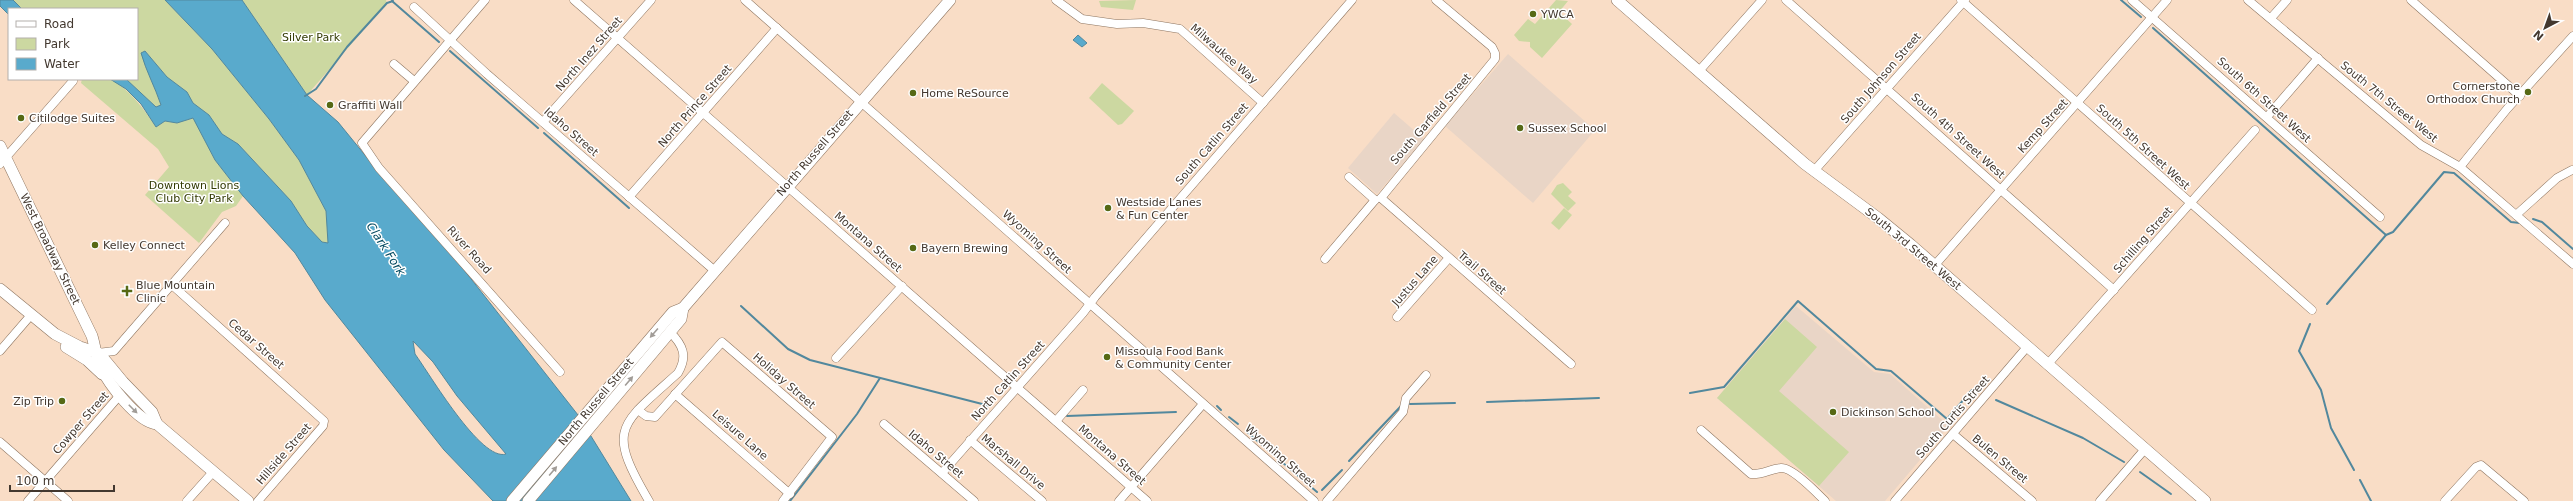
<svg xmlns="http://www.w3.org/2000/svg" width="2573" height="501" viewBox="0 0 2573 501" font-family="'DejaVu Sans',sans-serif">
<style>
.education{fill:#e9d5c6}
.green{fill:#ccd8a1}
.water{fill:#59aacc;stroke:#52889d;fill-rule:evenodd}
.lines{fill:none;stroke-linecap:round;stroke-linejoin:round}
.stream{stroke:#52889d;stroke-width:2}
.minor-casing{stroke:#8e7560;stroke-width:9}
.major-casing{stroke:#8e7560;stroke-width:12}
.minor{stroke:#fff;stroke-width:8}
.major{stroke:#fff;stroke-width:11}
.oneway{fill:#a19c97}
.poi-dot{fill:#566915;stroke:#fff;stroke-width:1.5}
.labels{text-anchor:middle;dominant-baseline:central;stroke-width:3;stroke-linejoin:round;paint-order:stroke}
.poi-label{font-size:11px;fill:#43382f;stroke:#fff;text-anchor:start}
.park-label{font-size:11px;fill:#333b04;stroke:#fff}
.street-label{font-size:11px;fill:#43382f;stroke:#fff}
.water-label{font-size:12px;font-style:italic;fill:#00485f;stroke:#fff}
</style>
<rect width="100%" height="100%" fill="#f9ddc6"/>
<!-- education -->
<g class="education">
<path d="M1508,54L1595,130L1533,203L1445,126Z"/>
<path d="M1394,113L1424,139L1377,194L1348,168Z"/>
<path d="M1796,306L1874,372L1890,374L1949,426L1885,501H1836L1717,398Z"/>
</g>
<!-- green -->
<g class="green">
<path d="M13,0H165L212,49L269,119L299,160L326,211L329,243L322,242L307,226L291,201L238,144L222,134L209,115L193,103L187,92L167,77L145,51L142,53C146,71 155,87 161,105L156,107L126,79H137V9H22Z"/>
<path d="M242,0H386L387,3L307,95Z"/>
<path d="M1136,0L1133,10L1101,7L1099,1Z"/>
<path d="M1556,0L1568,1L1559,12L1572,24L1542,58L1530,47V42L1519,41L1514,35L1528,19L1535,24Z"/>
<path d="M82,79C89,79 104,76 111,79C130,90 143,108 156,127L165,121L177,123L193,118L215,160L243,196L236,206L222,212L199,243L145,195L169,167L158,149L81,83Z"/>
<path d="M1102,83L1134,111L1122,124L1118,125L1089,98Z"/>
<path d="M1563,183L1572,192L1568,196L1576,203L1568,211L1551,194L1557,185Z"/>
<path d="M1564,208L1572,215L1559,230L1551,223Z"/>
<path d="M1785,319L1817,347L1779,391L1849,452L1819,486L1717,398Z"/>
</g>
<!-- water -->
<g class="water">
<path d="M0,0H13L22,9H9V15L0,6Z"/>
<path d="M165,0H242L307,95L338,122L386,181L457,261L578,415L631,501H493L444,450L325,300L295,253L243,196L215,160L193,118L177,123L165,121L156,127L141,104L126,89L110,79H126L156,107L161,105C155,87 146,71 141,53L145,51L167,77L187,92L193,103L209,115L222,134L238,144L291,201L307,226L322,242L328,243L326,211L299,160L269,119L212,49ZM413,341L433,362L457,396L506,454C481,462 429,373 415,354Z"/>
<path d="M1078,35L1087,43L1082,47L1073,40Z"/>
</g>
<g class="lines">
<!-- stream -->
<g class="stream">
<path d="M2121,0L2141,17"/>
<path d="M392,1L439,42"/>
<path d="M2153,28L2386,235L2393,232L2444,172L2454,173L2511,222L2520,223"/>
<path d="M450,51L538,128"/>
<path d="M305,96L316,89L347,47L387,3L393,1"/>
<path d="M544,133L629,208"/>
<path d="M2533,219L2542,222L2573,249"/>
<path d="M2327,304L2386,235"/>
<path d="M741,306L788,349L810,360L990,406"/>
<path d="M2310,324L2299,351L2321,390L2331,428L2354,470"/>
<path d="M1690,393L1724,387L1798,301L1876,369L1891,371L1947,419L1972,390"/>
<path d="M1996,400L2083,438L2124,462"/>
<path d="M1487,402L1599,398"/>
<path d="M1410,404L1455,403"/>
<path d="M1217,406L1221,410"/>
<path d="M1067,416L1176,412"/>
<path d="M1229,417L1238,424"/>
<path d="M1247,432L1317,492"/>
<path d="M1349,461L1401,406"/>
<path d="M2140,472L2171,494"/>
<path d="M2360,480L2371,501"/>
<path d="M1322,490L1342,470"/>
<path d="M790,501L857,414L880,378"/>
</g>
<!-- minor casing -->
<g class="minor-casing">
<g id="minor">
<path d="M485,0L362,143L379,168L560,372"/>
<path d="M574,0L1147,501"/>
<path d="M745,0L1314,501"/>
<path d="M1056,0L1082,19L1117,24L1143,23L1180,29L1263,103"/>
<path d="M1786,0L2114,290"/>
<path d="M1961,0L2312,310"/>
<path d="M2132,0L2380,217"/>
<path d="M2248,0L2421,145L2460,167L2573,264"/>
<path d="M2411,0L2520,96"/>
<path d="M414,7L487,74L715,271"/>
<path d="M2271,18L2287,0"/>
<path d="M394,64L414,81"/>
<path d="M1699,71L1762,0"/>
<path d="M2267,117L2318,58"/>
<path d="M543,122L651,0"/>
<path d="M0,164L73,81"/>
<path d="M2460,167L2507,109L2573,36"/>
<path d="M1814,171L1965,0"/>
<path d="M1349,177L1375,200"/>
<path d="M629,197L777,28"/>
<path d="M1381,198L1495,59V53L1492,47L1436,0"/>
<path d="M1381,198L1571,364"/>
<path d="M2516,215L2557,178L2572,170"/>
<path d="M1325,259L1375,200"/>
<path d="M1934,266L2167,0"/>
<path d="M172,285L324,421L323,426L258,501"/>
<path d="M1397,317L1448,259"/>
<path d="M0,351L31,315"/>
<path d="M98,353L114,351L225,223"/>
<path d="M836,358L902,286"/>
<path d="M2047,365L2255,130"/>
<path d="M675,394L790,494"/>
<path d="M638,410L646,416L655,417L722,342L832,437L783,501"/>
<path d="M1056,421L1083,390"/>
<path d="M884,424L974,501"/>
<path d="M1701,430L1751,474C1762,475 1770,469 1781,468C1792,467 1817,493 1825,501"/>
<path d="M1953,434L2032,501"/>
<path d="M970,440L1042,501"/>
<path d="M0,442L68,501"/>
<path d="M942,473L1083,313L1095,297L1352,0"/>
<path d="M28,501L120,395"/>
<path d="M187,501L213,472"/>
<path d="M649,501C606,428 619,426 678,373C688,356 683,345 670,332"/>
<path d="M1119,501L1203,404"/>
<path d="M1327,501L1403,412L1406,398L1426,375"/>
<path d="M1895,501L2027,347"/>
<path d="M2100,501L2145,449"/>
<path d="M2445,501L2476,467L2481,465L2524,501"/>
</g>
</g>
<!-- major casing -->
<g class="major-casing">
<g id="major">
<path d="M1617,0L1805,164L1878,218L1911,245L2205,501"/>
<path d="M0,146L92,336C95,346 96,357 100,366C109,384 137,422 157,424L248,501"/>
<path d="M0,289L55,334L80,347L98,353L104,359L123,382L152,412L157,424"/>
<path d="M66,347L87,360L102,374"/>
<path d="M512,501L673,312L683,308L950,0"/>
<path d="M528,501L681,319L683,308"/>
</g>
</g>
<!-- minor -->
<use href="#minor" class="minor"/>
<!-- major -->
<use href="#major" class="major"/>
</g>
<!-- one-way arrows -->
<defs><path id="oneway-solid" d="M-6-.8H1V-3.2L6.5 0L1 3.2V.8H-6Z"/></defs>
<g class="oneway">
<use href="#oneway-solid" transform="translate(654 333) rotate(131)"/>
<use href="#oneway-solid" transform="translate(629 381) rotate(-50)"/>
<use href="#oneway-solid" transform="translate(133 409) rotate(45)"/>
<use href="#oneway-solid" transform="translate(553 471) rotate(-50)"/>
</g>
<!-- markers -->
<g class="poi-dot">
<circle cx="1533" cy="14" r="4"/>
<circle cx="2528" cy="92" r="4"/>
<circle cx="913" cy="93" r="4"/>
<circle cx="330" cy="105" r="4"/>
<circle cx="21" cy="118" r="4"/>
<circle cx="1520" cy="128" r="4"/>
<circle cx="1108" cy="208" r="4"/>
<circle cx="95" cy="245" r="4"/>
<circle cx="913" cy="248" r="4"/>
<path d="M125 285h4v4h4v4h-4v4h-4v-4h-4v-4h4z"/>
<circle cx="1107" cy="357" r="4"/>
<circle cx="62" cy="401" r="4"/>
<circle cx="1833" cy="412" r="4"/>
</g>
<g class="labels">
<!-- poi labels -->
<g class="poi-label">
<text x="1541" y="14">YWCA</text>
<text x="2520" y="86" text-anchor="end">Cornerstone<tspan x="2520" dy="13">Orthodox Church</tspan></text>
<text x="921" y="93">Home ReSource</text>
<text x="338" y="105">Graffiti Wall</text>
<text x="29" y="118">Citilodge Suites</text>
<text x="1528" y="128">Sussex School</text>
<text x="1116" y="202">Westside Lanes<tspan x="1116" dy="13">&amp; Fun Center</tspan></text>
<text x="103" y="245">Kelley Connect</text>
<text x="921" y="248">Bayern Brewing</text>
<text x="136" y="285">Blue Mountain<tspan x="136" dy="13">Clinic</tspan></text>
<text x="1115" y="351">Missoula Food Bank<tspan x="1115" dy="13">&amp; Community Center</tspan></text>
<text x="54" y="401" text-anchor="end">Zip Trip</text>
<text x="1841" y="412">Dickinson School</text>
</g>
<!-- park labels -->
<g class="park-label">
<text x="311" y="37">Silver Park</text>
<text x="194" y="185">Downtown Lions<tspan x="194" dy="13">Club City Park</tspan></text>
</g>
<!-- street labels -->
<g class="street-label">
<text transform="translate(589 54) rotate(-49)">North Inez Street</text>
<text transform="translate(1224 54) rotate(41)">Milwaukee Way</text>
<text transform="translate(1881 78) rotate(-49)">South Johnson Street</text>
<text transform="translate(2264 100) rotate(42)">South 6th Street West</text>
<text transform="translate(2389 102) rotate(39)">South 7th Street West</text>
<text transform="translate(695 106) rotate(-49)">North Prince Street</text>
<text transform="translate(1431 119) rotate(-49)">South Garfield Street</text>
<text transform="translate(2043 126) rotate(-48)">Kemp Street</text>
<text transform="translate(571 132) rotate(41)">Idaho Street</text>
<text transform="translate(1958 136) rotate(42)">South 4th Street West</text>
<text transform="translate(1212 144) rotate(-49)">South Catlin Street</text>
<text transform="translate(2143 147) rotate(42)">South 5th Street West</text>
<text transform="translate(815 153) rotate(-49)">North Russell Street</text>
<text transform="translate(2143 240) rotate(-49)">Schilling Street</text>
<text transform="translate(868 242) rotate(41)">Montana Street</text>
<text transform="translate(1037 242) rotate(42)">Wyoming Street</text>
<text transform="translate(50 249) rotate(64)">West Broadway Street</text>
<text transform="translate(1913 249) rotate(40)">South 3rd Street West</text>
<text transform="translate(469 250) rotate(48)">River Road</text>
<text transform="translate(1482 273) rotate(41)">Trail Street</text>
<text transform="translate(1415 281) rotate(-49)">Justus Lane</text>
<text transform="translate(256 344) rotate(41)">Cedar Street</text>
<text transform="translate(784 381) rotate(41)">Holiday Street</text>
<text transform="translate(1008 381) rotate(-48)">North Catlin Street</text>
<text transform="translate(596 402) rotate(-50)">North Russell Street</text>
<text transform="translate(1953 417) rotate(-49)">South Curtis Street</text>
<text transform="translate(81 423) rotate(-49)">Cowper Street</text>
<text transform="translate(740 435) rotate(41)">Leisure Lane</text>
<text transform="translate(284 454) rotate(-49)">Hillside Street</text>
<text transform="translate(936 454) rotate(40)">Idaho Street</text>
<text transform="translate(1112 455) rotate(41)">Montana Street</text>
<text transform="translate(1280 456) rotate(41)">Wyoming Street</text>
<text transform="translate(2000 459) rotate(40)">Bulen Street</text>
<text transform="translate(1013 462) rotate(40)">Marshall Drive</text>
</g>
<!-- water labels -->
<g class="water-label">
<text transform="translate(386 249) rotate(57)">Clark Fork</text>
</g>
</g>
<!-- legend -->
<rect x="8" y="8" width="130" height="72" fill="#ffffff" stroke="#b4afac"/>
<rect x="16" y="21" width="20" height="6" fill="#ffffff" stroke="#b4afac"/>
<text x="44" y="28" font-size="12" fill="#43382f">Road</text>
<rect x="16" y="38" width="20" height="12" fill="#ccd8a1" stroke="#b4afac"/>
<text x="44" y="48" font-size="12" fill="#43382f">Park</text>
<rect x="16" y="58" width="20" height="12" fill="#59aacc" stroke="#b4afac"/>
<text x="44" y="68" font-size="12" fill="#43382f">Water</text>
<!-- north arrow -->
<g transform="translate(2545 28) rotate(221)" stroke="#ffffff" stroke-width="3" paint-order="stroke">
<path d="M0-3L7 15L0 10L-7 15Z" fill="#43382f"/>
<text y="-6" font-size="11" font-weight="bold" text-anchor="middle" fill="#43382f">N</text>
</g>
<!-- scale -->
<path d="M10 485v6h104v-6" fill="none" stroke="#43382f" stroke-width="2"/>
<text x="16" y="485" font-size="12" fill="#43382f" stroke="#ffffff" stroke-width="3" paint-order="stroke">100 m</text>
</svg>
